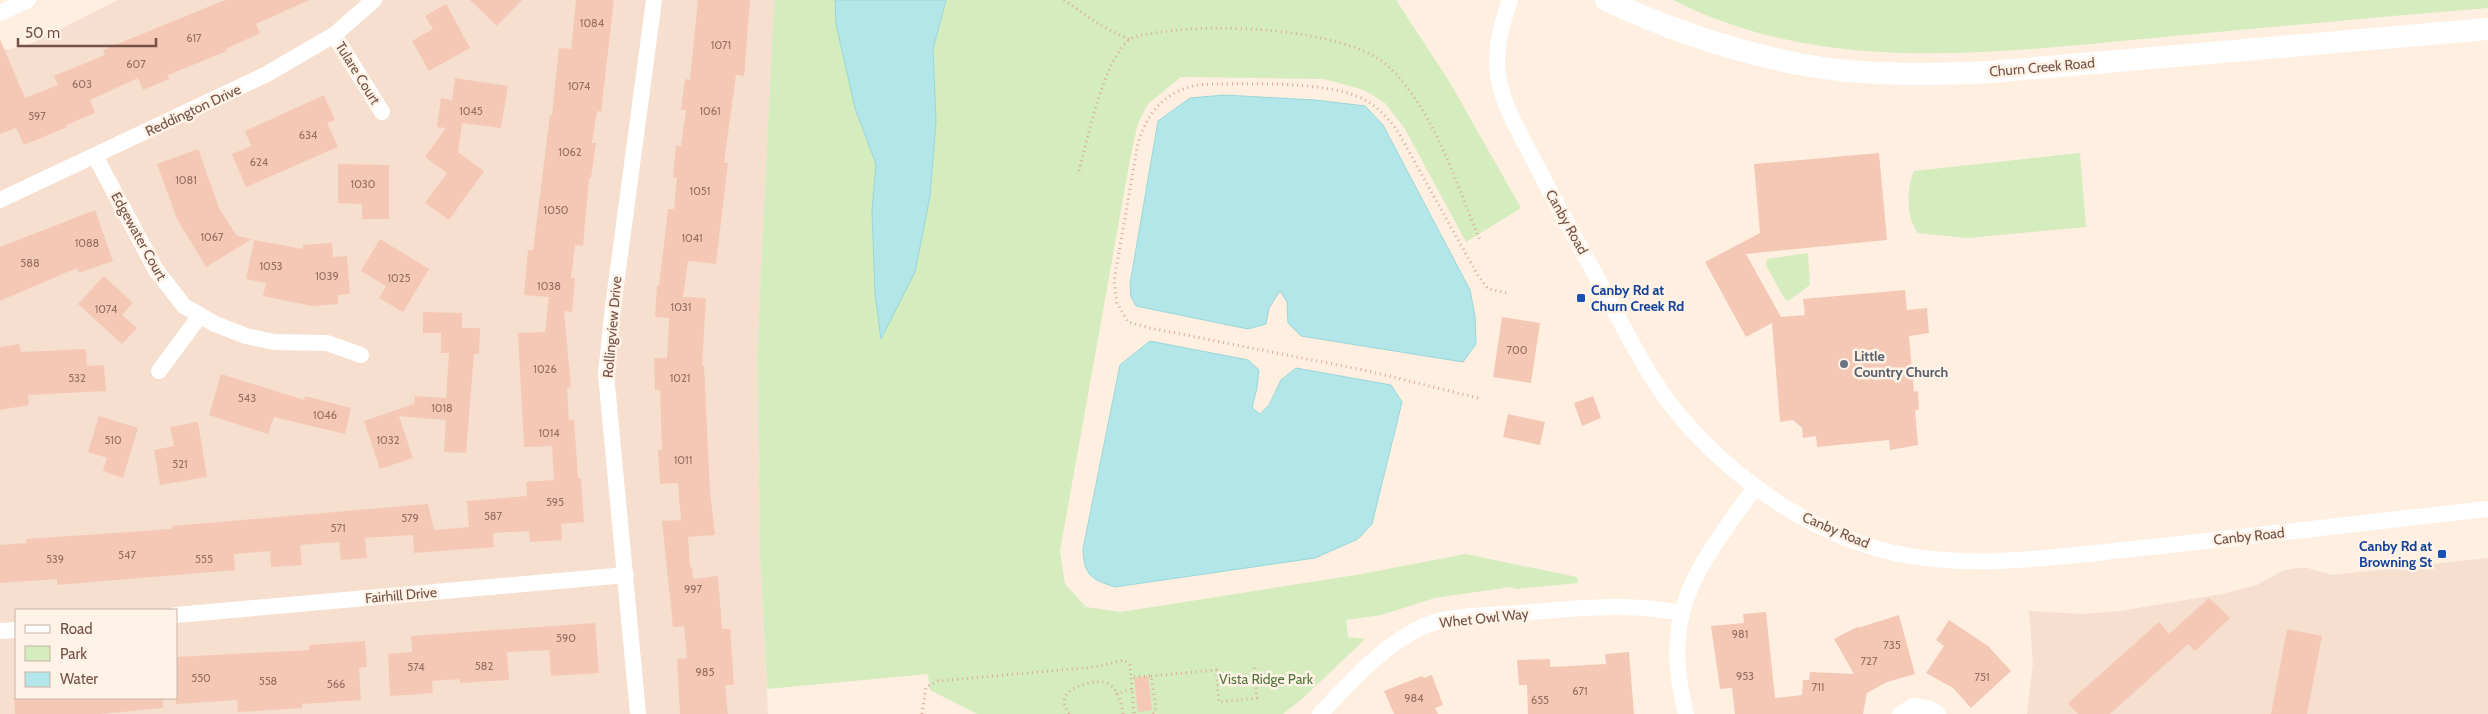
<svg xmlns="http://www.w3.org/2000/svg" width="2488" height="714" viewBox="0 0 2488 714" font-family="Cabin,sans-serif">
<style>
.residential{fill:#f6dfce;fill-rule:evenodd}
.green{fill:#d5ecbe}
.water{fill:#b3e6e8;stroke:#99d7da}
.building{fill:#f5c8b6}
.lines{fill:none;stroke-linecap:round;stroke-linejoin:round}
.path{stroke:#d9ab99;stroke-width:3;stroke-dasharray:1 4;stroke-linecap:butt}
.minor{stroke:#fff;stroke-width:16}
.secondary{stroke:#fff;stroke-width:22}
.transit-dot{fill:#1a4fb4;stroke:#fff3e7;stroke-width:2}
.worship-dot{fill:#6b7280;stroke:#fff3e7;stroke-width:2}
.labels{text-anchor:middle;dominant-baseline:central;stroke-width:5;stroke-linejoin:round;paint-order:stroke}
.number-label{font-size:11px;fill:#967062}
.street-label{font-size:14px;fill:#765246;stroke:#fff3e7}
.transit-label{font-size:14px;font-weight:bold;fill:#164399;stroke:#fff3e7;text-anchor:start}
.worship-label{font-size:14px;font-weight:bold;fill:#5b616d;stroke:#fff3e7;text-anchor:start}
.park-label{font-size:14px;fill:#52763b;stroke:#fff3e7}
</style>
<rect width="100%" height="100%" fill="#feefe0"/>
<!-- residential -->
<g class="residential">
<path d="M118,0H774L757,354L760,553L768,714H0V51L31,44ZM16,610H176V698H16Z"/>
<path d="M2488,558V714H2027L2033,663L2029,611L2083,614L2120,611L2222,594L2257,585L2284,570L2297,568H2308L2332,575Z"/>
</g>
<!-- green -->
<g class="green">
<path d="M774,0H1396L1449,81L1521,208L1466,242L1405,129L1385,103L1364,90L1324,79L1181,77L1148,104L1138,123L1131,154L1060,551L1065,584L1086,607L1121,612L1362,574L1465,554L1577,577L1578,583L1516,589L1510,587L1435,598L1381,615L1346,620L1348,637L1365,639L1302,699L1283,714H977L930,690L928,674L767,689L760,553L757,354Z"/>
<path d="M1673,0H2488V8C2376,17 2265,28 2153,38C1992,53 1823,76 1673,0Z"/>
<path d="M2080,153L2086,227L1968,238L1918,233C1906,218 1906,188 1914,171Z"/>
<path d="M1808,253L1810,285L1788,301L1784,298L1766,265L1767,259Z"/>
</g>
<!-- water -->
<g class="water">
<path d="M835,0H946L933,49L936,122L930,196L915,272L881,339L875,293L872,210L876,164L855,108L836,24Z"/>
<path d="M1224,95L1315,100L1365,106L1383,125L1470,290L1475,316L1476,344L1463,362L1301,336L1288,323L1287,302L1280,291L1269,308L1266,324L1248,329L1136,306L1131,297L1130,284L1158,121L1190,98Z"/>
<path d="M1150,341L1248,360L1259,370L1257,388L1252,408L1260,414L1269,405L1281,380L1296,368L1391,385L1402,402L1372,524L1358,539L1315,558L1115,587C1091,579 1084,576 1083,549L1120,365Z"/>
</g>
<!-- building -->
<g class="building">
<path d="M225,0H309L256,24L260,33L226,49L227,51L168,75L169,79L143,90L138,78L90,100L95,113L66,125L67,127L24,145L16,128L0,134V39L25,98L58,85L54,76L105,55L103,50Z"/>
<path d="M470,0H522L497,26Z"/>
<path d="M576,0H614L601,112L597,111L592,143H596L591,178H589L583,246L575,245L571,278H575L572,312L564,311L571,387L567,388L569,420H574L578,478H581L584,522L561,524L562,540L530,542L529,531L493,533L494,547L414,553L413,535L365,538L367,558L341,560L339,542L300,545L302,565L271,567L270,551L234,554L235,570L57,585V579L0,583V545L27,543L26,539L172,529V526L428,504L434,530L469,527L467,501L527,496L526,482L554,480L552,446L524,447L518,333L545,332L549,297L524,295L528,250H533L550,115H552L559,48L571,49Z"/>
<path d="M698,0H750L744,76L736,75L724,163H728L716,264L688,261L683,297L706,298L702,366H704L710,491L715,535L688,537L690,567H692L693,579L718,576L722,629H730L734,685H725L728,714H680L677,659L687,658L684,626L673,627L662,521L681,520L678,483L660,484L658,450H662L660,390H655L654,358H667L669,318L655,317L657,286H659L668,209H674L677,178L673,177L676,146H681L686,110H681L685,79L690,80Z"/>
<path d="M446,4L470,48L429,71L412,41L433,29L425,16Z"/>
<path d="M455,78L508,86L501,128L462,123L458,152L484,171L449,220L425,203L447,173L425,157L446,128L437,127L441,98L452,100Z"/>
<path d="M324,95L335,120L327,123L338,147L246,187L232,154L251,146L245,131Z"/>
<path d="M198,149L219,208L237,236L252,239L206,267L177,219L157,164Z"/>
<path d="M1879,153L1887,240L1746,254L1781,317L1805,315L1803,299L1905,290L1907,310L1927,308L1929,333L1909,336L1914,392L1918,391L1919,410H1915L1918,445L1890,450L1889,440L1817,447L1816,436L1803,438L1802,428L1793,420L1780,422L1772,323L1746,337L1705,262L1760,233L1754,164Z"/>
<path d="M338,164L389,165V219H362V204L338,203Z"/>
<path d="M95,210L113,261L79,273L77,268L0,301V247Z"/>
<path d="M380,239L429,269L403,312L379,298L386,286L361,271Z"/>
<path d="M254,240L303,249V245L332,243L333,257L347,256L350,294L338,295V304L312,306L263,296L266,283L246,279Z"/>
<path d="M104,276L133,303L122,315L137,328L122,344L78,304Z"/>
<path d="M423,312L462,313V328H480L479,354H474L466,453L444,452L446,420L399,416L413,458L380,469L364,421L414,404L415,396L446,398L449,353H441V333H423Z"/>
<path d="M1502,317L1540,323L1531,383L1493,377Z"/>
<path d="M19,344L21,352L86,349L87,366L104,365L106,391L28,395L29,405L0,410V347Z"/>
<path d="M221,374L304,400L305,396L351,408L345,434L274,417L268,434L209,415Z"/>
<path d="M1593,396L1601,418L1582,426L1574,403Z"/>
<path d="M1508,414L1545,422L1540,445L1503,437Z"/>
<path d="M99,416L138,428L123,478L103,471L107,458L88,452Z"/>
<path d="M198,422L207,477L160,485L154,450L174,446L170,427Z"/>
<path d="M2209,598L2230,618L2195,651L2188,644L2110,714H2078L2068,703L2159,622L2169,634Z"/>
<path d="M1766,612L1775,698L1802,695L1803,680H1809L1810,672L1854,674L1834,639L1857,627L1858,628L1899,615L1915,674L1887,682L1867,693L1863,714H1735L1732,688L1720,689L1711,626L1744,623L1743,614Z"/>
<path d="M1949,620L1988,646L2011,671L1971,708L1953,688L1926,673L1944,646L1936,640Z"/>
<path d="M595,623L599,673L551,676L549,650L507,652L509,680L460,683V679L432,681L433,693L390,696L388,654L412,652L411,636Z"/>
<path d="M2287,629L2322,636L2307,714H2271Z"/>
<path d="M365,641L367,667L359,668L361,700L302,704V708L238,712L237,700L176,704V657L309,650V645Z"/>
<path d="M1629,652L1634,714H1528L1527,685H1519L1517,660L1550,659V667L1606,664L1605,654Z"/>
<path d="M1432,675L1443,705L1435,708L1438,714H1394L1384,691L1422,676L1424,678Z"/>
<path d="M1148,676L1152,710L1138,712L1134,678Z"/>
<path d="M14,698H163V708L101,714H15Z"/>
</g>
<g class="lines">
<!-- path -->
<g class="path">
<path d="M1064,0L1100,25L1130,40"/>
<path d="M1079,171C1088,137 1103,63 1128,41C1136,34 1151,34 1161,32C1214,23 1348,28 1389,67C1436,113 1454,180 1480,240"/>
<path d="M1478,398L1368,371L1150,328L1128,322L1117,303L1114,281L1138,143C1148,112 1164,92 1197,85C1237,83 1324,81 1359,97C1375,104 1386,116 1397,130L1477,274L1488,289L1507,293"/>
<path d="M1151,676L1216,670L1219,702L1257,698L1254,666"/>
<path d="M1132,689L1131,677L1151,676L1156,708L1153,714"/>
<path d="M1116,694L1132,689L1134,714"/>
<path d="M922,714L926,687L938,681L1095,667L1124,660L1130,665L1131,677"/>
<path d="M1069,714C1056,694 1073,687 1089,683C1112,677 1120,692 1123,714"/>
</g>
<!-- minor -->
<g class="minor">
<path d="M1510,0C1503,21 1496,42 1497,65C1498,96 1515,124 1529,151C1547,187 1566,221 1585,256C1617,311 1642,373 1684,421C1739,483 1812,534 1894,553C1978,571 2067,555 2152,547C2264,535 2376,522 2488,509"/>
<path d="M0,13L28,0"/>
<path d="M334,35L382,112"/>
<path d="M95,156L156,270L184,306L215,324L246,336L274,342L327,343L361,355"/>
<path d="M0,200L265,75L334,35L374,0"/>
<path d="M159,371L199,317"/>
<path d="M176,615L626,575"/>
<path d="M0,631L16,630"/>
<path d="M638,714L606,374L613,307L654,0"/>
<path d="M1320,714C1351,682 1385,642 1427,625C1451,615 1481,616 1506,614C1564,610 1624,601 1681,613"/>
<path d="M1686,714C1659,609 1698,568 1755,487"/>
<path d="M1900,714L1914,706L1931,709L1938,714"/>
</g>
<!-- secondary -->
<path class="secondary" d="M1606,0C1670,30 1735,52 1804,65C1865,76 1929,75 1990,72L2488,29"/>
</g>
<!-- markers -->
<g class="transit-dot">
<rect x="1576" y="293" width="10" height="10" rx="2.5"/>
<rect x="2437" y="549" width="10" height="10" rx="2.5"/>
</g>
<circle class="worship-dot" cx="1844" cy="364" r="5"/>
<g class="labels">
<!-- number labels -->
<g class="number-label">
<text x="592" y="23">1084</text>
<text x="194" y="38">617</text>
<text x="721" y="45">1071</text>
<text x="136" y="64">607</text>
<text x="82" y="84">603</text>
<text x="579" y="86">1074</text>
<text x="471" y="111">1045</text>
<text x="710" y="111">1061</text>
<text x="37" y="116">597</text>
<text x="308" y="135">634</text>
<text x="570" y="152">1062</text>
<text x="259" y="162">624</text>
<text x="186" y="180">1081</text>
<text x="363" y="184">1030</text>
<text x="700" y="191">1051</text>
<text x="556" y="210">1050</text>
<text x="212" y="237">1067</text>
<text x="692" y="238">1041</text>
<text x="87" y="243">1088</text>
<text x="30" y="263">588</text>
<text x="271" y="266">1053</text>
<text x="327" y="276">1039</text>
<text x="399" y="278">1025</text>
<text x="549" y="286">1038</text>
<text x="681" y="307">1031</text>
<text x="106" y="309">1074</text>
<text x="1517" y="350">700</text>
<text x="545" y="369">1026</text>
<text x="77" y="378">532</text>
<text x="680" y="378">1021</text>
<text x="247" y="398">543</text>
<text x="442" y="408">1018</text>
<text x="325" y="415">1046</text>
<text x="549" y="433">1014</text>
<text x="113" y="440">510</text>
<text x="388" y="440">1032</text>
<text x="683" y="460">1011</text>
<text x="180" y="464">521</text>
<text x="555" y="502">595</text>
<text x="493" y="516">587</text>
<text x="410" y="518">579</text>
<text x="338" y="528">571</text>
<text x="127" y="555">547</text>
<text x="55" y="559">539</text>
<text x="204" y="559">555</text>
<text x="693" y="589">997</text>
<text x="1740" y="634">981</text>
<text x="566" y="638">590</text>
<text x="1892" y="645">735</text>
<text x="1869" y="661">727</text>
<text x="484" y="666">582</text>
<text x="416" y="667">574</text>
<text x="705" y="672">985</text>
<text x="1745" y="676">953</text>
<text x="1982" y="677">751</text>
<text x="201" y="678">550</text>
<text x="268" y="681">558</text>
<text x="336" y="684">566</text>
<text x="1818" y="687">711</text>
<text x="1580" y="691">671</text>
<text x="1414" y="698">984</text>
<text x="1540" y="700">655</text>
</g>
<!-- street labels -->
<g class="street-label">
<text transform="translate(2042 67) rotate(-5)">Churn Creek Road</text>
<text transform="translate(358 73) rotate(58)">Tulare Court</text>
<text transform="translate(193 110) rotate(-25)">Reddington Drive</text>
<text transform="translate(1567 222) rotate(61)">Canby Road</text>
<text transform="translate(139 236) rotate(61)">Edgewater Court</text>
<text transform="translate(612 327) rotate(-85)">Rollingview Drive</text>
<text transform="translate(1836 530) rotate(23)">Canby Road</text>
<text transform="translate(2249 536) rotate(-6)">Canby Road</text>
<text transform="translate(401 595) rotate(-5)">Fairhill Drive</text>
<text transform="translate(1484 618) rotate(-6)">Whet Owl Way</text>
</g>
<!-- transit labels -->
<g class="transit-label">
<text x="1591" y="290">Canby Rd at<tspan x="1591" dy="16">Churn Creek Rd</tspan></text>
<text x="2432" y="546" text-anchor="end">Canby Rd at<tspan x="2432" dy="16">Browning St</tspan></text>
</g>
<!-- worship labels -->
<g class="worship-label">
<text x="1854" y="356">Little<tspan x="1854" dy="16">Country Church</tspan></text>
</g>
<!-- park labels -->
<g class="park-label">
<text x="1266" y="679">Vista Ridge Park</text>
</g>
</g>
<!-- legend -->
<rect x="15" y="609" width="162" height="90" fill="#fff3e7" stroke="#c8b3a7"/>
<rect x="25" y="625" width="25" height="8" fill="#ffffff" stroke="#c8b3a7"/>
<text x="60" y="634" font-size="15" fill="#765246">Road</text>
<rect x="25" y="646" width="25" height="15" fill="#d5ecbe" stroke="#c8b3a7"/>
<text x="60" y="659" font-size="15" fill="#765246">Park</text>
<rect x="25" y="672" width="25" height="15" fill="#b3e6e8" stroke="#c8b3a7"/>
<text x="60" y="684" font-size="15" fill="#765246">Water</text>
<!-- scale -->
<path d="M18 38v8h138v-8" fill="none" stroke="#765246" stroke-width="2.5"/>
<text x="25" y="38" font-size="15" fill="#765246" stroke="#fff3e7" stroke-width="4" paint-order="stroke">50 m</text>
</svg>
